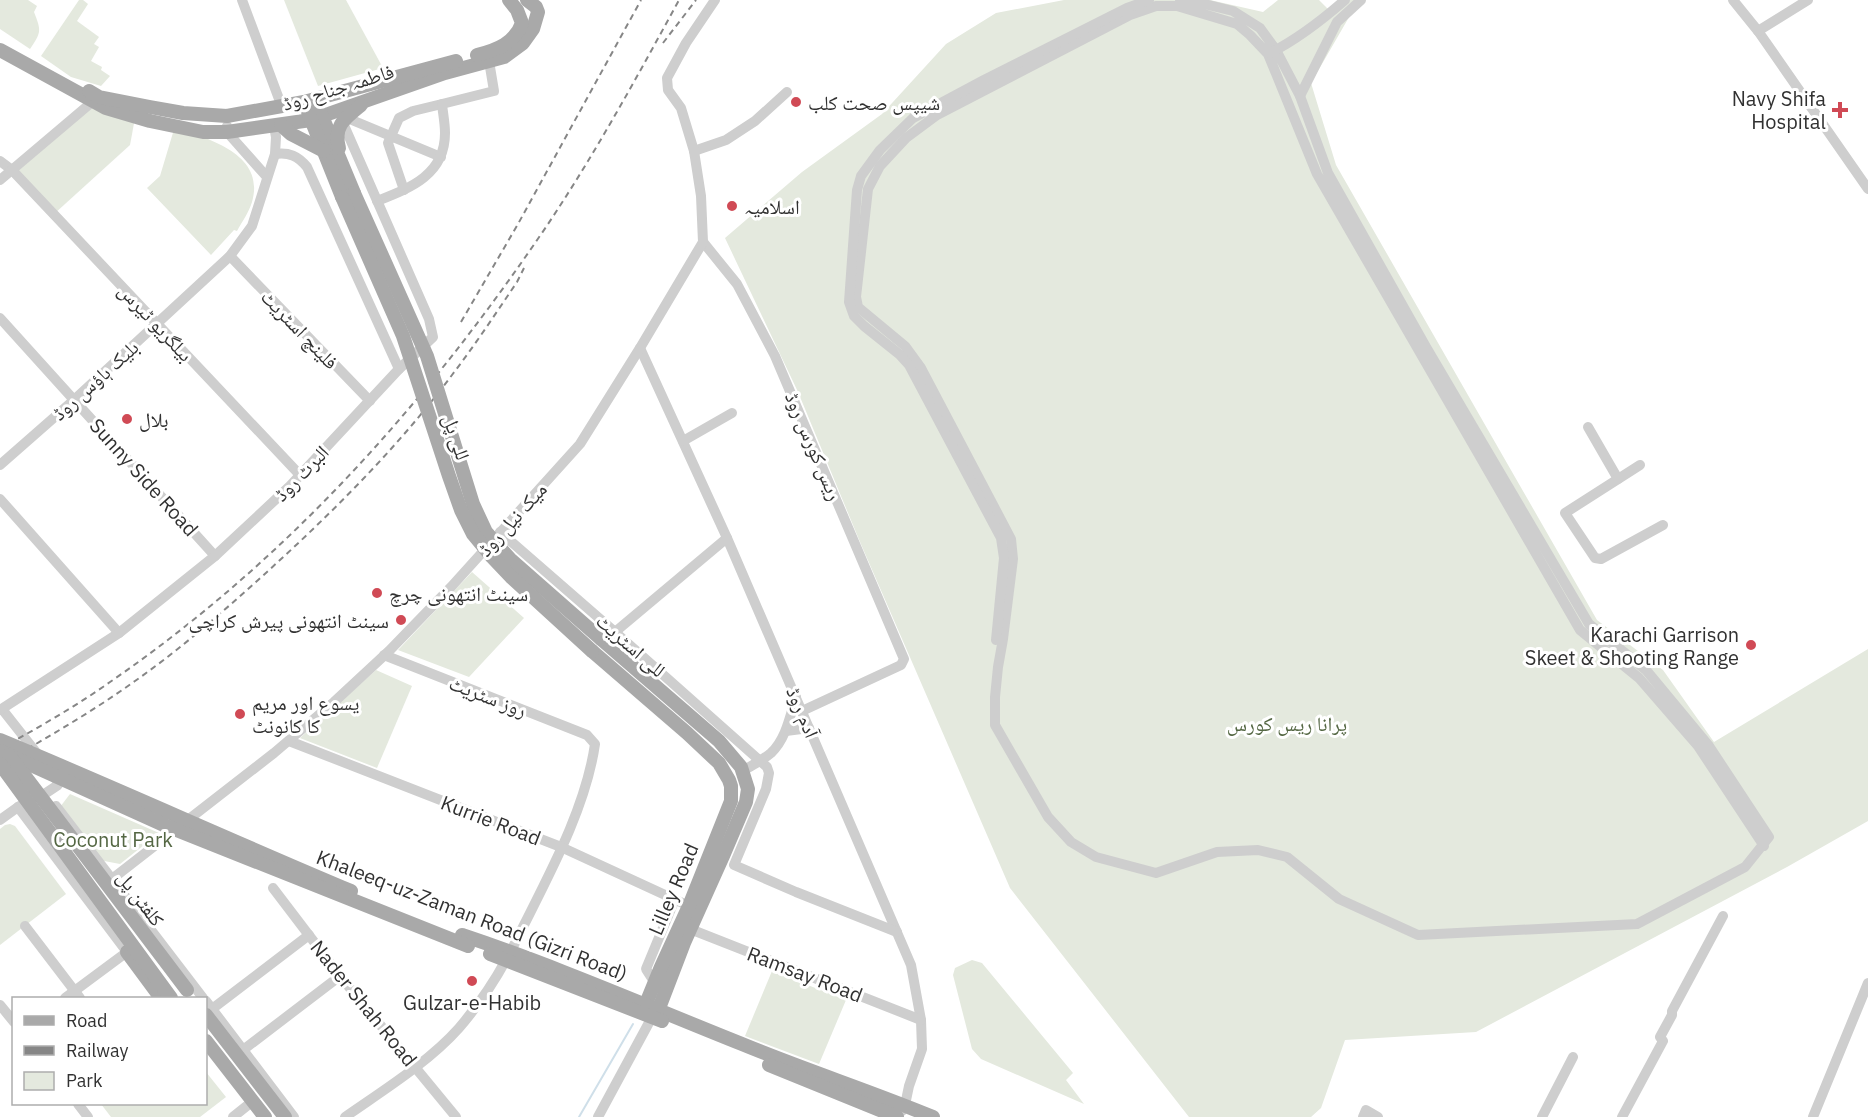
<svg xmlns="http://www.w3.org/2000/svg" width="1868" height="1117" viewBox="0 0 1868 1117" font-family="'IBM Plex Sans','Noto Naskh Arabic',sans-serif">
<style>
.green{fill:#e4e9de}
.lines{fill:none;stroke-linecap:round;stroke-linejoin:round}
.stream{stroke:#cfdfe9;stroke-width:2}
.minor{stroke:#cecece;stroke-width:10}
.major{stroke:#a9a9a9;stroke-width:14}
.rail{stroke:#868686;stroke-width:2;stroke-dasharray:6 4.5;stroke-linecap:butt}
.major-bridge{stroke:#a9a9a9;stroke-width:14}
.poi-dot{fill:#d04a55;stroke:#fff;stroke-width:2}
.labels{text-anchor:middle;dominant-baseline:central;stroke-width:6;stroke-linejoin:round;paint-order:stroke}
.street-label{font-size:20px;fill:#313131;stroke:#fff}
.poi-label{font-size:20px;fill:#313131;stroke:#fff;text-anchor:start}
.park-label{font-size:20px;fill:#546743;stroke:#fff}
</style>
<rect width="100%" height="100%" fill="#fff"/>
<!-- green -->
<g class="green">
<path d="M0,0H28L37,6L34,12C41,30 42,32 30,49L0,29Z"/>
<path d="M79,0H83L88,4L77,21L99,37L94,44L99,47L91,61L102,67L101,70L110,76L101,86L71,77L41,56Z"/>
<path d="M284,0H346L383,68L318,86Z"/>
<path d="M1064,0H1210L1263,12L1278,0H1319L1328,9L1338,0H1366L1352,12L1311,83L1336,165L1597,620L1663,670L1714,742L1868,649V821L1787,867L1476,1032L1345,1040L1321,1108L1311,1117H1189L1010,888L860,542L798,392L725,238L802,172L882,114L946,44L996,13Z"/>
<path d="M93,102L135,118L130,145L54,214L14,170Z"/>
<path d="M175,126C208,140 266,153 252,202C249,212 242,222 237,231L234,230L211,255L147,188L160,176Z"/>
<path d="M472,572L524,618L469,677L398,650Z"/>
<path d="M376,670L412,686L377,768L300,738Z"/>
<path d="M70,794L159,833L120,864L99,860L60,807Z"/>
<path d="M10,824L15,826L66,894L0,945V829L5,825Z"/>
<path d="M972,960L982,963L1073,1073L1066,1080L1084,1104L981,1059L972,1049L953,975L955,968Z"/>
<path d="M772,971L846,1000L819,1064L745,1036Z"/>
<path d="M206,1072L226,1097L200,1117H111L101,1104H206Z"/>
</g>
<g class="lines">
<!-- stream -->
<path class="stream" d="M579,1117L633,1024"/>
<!-- minor -->
<g class="minor">
<path d="M242,0L282,107"/>
<path d="M1180,0L1196,2L1233,11L1260,28L1276,50L1300,96L1328,173L1426,347L1589,624L1646,670L1709,746L1769,837L1745,867L1637,924L1418,935L1339,899L1287,857L1258,850L1217,852L1156,873L1096,857L1071,842L1048,817L995,725V697L998,667L1003,639L1013,559L1011,539L921,368L905,346L858,307L856,297L868,189L880,166L906,138L937,115L1130,15L1156,6H1177L1237,24L1250,35L1268,54L1317,174L1580,630L1639,678L1698,746L1764,846"/>
<path d="M1733,0L1758,31L1868,189"/>
<path d="M1758,31L1808,0"/>
<path d="M1270,53C1298,39 1321,21 1345,0"/>
<path d="M1300,96L1337,22L1361,0"/>
<path d="M347,118L441,157"/>
<path d="M227,126V132L267,177"/>
<path d="M694,151L726,140L755,121L787,92"/>
<path d="M275,154C289,152 298,156 307,167L399,369"/>
<path d="M0,161L12,170L299,474"/>
<path d="M0,180L98,97"/>
<path d="M404,190L388,143L399,118L413,111L442,104"/>
<path d="M377,201C410,188 445,175 445,133C445,123 443,114 442,104L494,91L489,61"/>
<path d="M703,242L737,284L775,356L904,659L901,665L802,711"/>
<path d="M230,256L370,401"/>
<path d="M0,318L215,556"/>
<path d="M640,348L727,538L911,965L921,1020L922,1049L909,1086L905,1105L902,1111"/>
<path d="M1588,427L1618,479"/>
<path d="M683,441L732,413"/>
<path d="M0,465L74,400L230,256L252,226L275,154L276,137L274,126"/>
<path d="M1640,465L1565,513L1595,558L1601,559L1663,525"/>
<path d="M0,499L119,633"/>
<path d="M500,532L615,632L767,767L769,773L766,789L734,865L796,892L897,932"/>
<path d="M615,632L727,538"/>
<path d="M996,640L1004,558L1001,538L909,365L899,354L864,326L854,316L849,302L857,190L861,176L880,150L913,118L984,80L1127,8L1149,0"/>
<path d="M384,655L587,735L595,744C585,814 542,887 511,951"/>
<path d="M2,709L39,756"/>
<path d="M0,710L119,633L215,556L290,486L399,369L433,337L429,319L343,123"/>
<path d="M786,731L809,728"/>
<path d="M289,741L561,847L689,906"/>
<path d="M743,771C752,765 763,760 771,753C786,739 790,716 796,697"/>
<path d="M46,793L58,785V782L52,774"/>
<path d="M56,806L203,998"/>
<path d="M18,807L127,952L65,998"/>
<path d="M0,820L18,807L33,799"/>
<path d="M112,879L274,753L334,702L389,651L451,587L580,444L640,348L703,242L701,196L694,151L681,108L668,90L667,78L686,43L715,0"/>
<path d="M273,888L340,976L456,1117"/>
<path d="M25,926L80,998"/>
<path d="M690,929L921,1020"/>
<path d="M655,983L646,969L675,899"/>
<path d="M206,1001L294,1117"/>
<path d="M0,1005L14,1022"/>
<path d="M212,1009L309,935"/>
<path d="M243,1050L340,976"/>
<path d="M78,1104L88,1117"/>
<path d="M233,1117L253,1101"/>
<path d="M345,1117C382,1091 429,1062 459,1028C477,1007 493,984 506,960"/>
<path d="M598,1117L652,1017"/>
<path d="M1363,1117L1366,1110L1378,1117"/>
<path d="M1542,1117L1573,1057"/>
<path d="M1622,1117L1663,1041L1660,1037L1672,1015V1011L1723,916"/>
<path d="M1813,1117L1868,983"/>
</g>
<!-- major -->
<g class="major">
<path d="M0,50L106,108L150,121L203,132H227L311,120L445,73L504,57L523,43L533,29L538,12L536,7L527,0"/>
<path d="M477,55C497,50 515,43 522,23L517,10L509,0"/>
<path d="M89,91L99,97L150,107L183,113L227,116L304,102L456,61"/>
<path d="M319,109L354,193"/>
<path d="M308,112L342,197"/>
<path d="M281,125L291,134L324,151"/>
<path d="M339,148C333,126 345,118 361,105"/>
<path d="M601,639L719,741L741,767L748,789L746,802L723,856L684,943L656,1016"/>
<path d="M592,651L687,733L719,763L729,780L731,786V801L689,906L661,967L643,1011"/>
<path d="M462,935C558,967 649,1007 742,1044C805,1070 870,1091 933,1117"/>
<path d="M127,952L161,998"/>
<path d="M490,954L662,1021"/>
<path d="M206,1015L285,1117"/>
<path d="M206,1041L265,1117"/>
<path d="M769,1065L897,1117"/>
</g>
<!-- rail -->
<g class="rail">
<path d="M663,43L696,0"/>
<path d="M461,322L518,224L641,0"/>
<path d="M0,749C37,728 75,707 110,682C287,560 426,404 546,227C595,154 637,77 679,0"/>
<path d="M0,765C46,738 92,712 135,681C182,648 226,609 268,571C334,511 398,447 452,375C475,345 496,313 517,282L524,268"/>
</g>
<!-- major-bridge -->
<g class="major-bridge">
<path d="M354,193L427,356L473,504L486,532L510,559L601,639"/>
<path d="M342,197L403,336L449,476L461,510L473,534L492,557L511,577L592,651"/>
<path d="M0,740C118,789 234,842 351,891"/>
<path d="M0,751L164,825L468,946"/>
<path d="M9,755L187,990"/>
<path d="M0,764L171,998"/>
</g>
</g>
<!-- markers -->
<g class="poi-dot">
<circle cx="796" cy="102" r="6"/>
<path d="M1837 101h6v6h6v6h-6v6h-6v-6h-6v-6h6z"/>
<circle cx="732" cy="206" r="6"/>
<circle cx="127" cy="419" r="6"/>
<circle cx="377" cy="593" r="6"/>
<circle cx="401" cy="620" r="6"/>
<circle cx="1751" cy="645" r="6"/>
<circle cx="240" cy="714" r="6"/>
<circle cx="472" cy="981" r="6"/>
</g>
<g class="labels">
<!-- street labels -->
<g class="street-label">
<text transform="translate(338 87) rotate(-17)">فاطمہ جناح روڈ</text>
<text transform="translate(156 322) rotate(47)">بیلگریو ٹیرس</text>
<text transform="translate(300 329) rotate(46)">فلینچ اسٹریٹ</text>
<text transform="translate(95 380) rotate(-42)">بلیک ہاؤس روڈ</text>
<text transform="translate(457 437) rotate(72)">للی پل</text>
<text transform="translate(814 446) rotate(67)">ریس کورس روڈ</text>
<text transform="translate(301 473) rotate(-46)">البرٹ روڈ</text>
<text transform="translate(144 477) rotate(48)">Sunny Side Road</text>
<text transform="translate(512 519) rotate(-48)">میک نیل روڈ</text>
<text transform="translate(631 645) rotate(41)">للی اسٹریٹ</text>
<text transform="translate(488 696) rotate(21)">روز سٹریٹ</text>
<text transform="translate(803 712) rotate(67)">آدم روڈ</text>
<text transform="translate(491 820) rotate(21)">Kurrie Road</text>
<text transform="translate(673 889) rotate(-67)">Lilley Road</text>
<text transform="translate(141 898) rotate(53)">کلفٹن پل</text>
<text transform="translate(472 915) rotate(21)">Khaleeq-uz-Zaman Road (Gizri Road)</text>
<text transform="translate(805 974) rotate(21)">Ramsay Road</text>
<text transform="translate(364 1003) rotate(51)">Nader Shah Road</text>
</g>
<!-- poi labels -->
<g class="poi-label">
<text x="1826" y="98" text-anchor="end">Navy Shifa<tspan x="1826" dy="23">Hospital</tspan></text>
<text x="808" y="102">شیپس صحت کلب</text>
<text x="744" y="206">اسلامیہ</text>
<text x="139" y="419">بلال</text>
<text x="389" y="593">سینٹ انتھونی چرچ</text>
<text x="389" y="620" text-anchor="end">سینٹ انتھونی پیرش کراچی</text>
<text x="1739" y="634" text-anchor="end">Karachi Garrison<tspan x="1739" dy="23">Skeet &amp; Shooting Range</tspan></text>
<text x="252" y="702">یسوع اور مریم<tspan x="252" dy="23">کا کانونٹ</tspan></text>
<text x="472" y="1002" text-anchor="middle">Gulzar-e-Habib</text>
</g>
<!-- park labels -->
<g class="park-label">
<text x="1287" y="723">پرانا ریس کورس</text>
<text x="113" y="839">Coconut Park</text>
</g>
</g>
<!-- legend -->
<rect x="12" y="997" width="195" height="108" fill="#ffffff" stroke="#adadad" stroke-width="1.5"/>
<rect x="24" y="1016" width="30" height="9" fill="#a9a9a9" stroke="#adadad" stroke-width="1.5"/>
<text x="66" y="1027" font-size="18" fill="#313131">Road</text>
<rect x="24" y="1046" width="30" height="9" fill="#868686" stroke="#adadad" stroke-width="1.5"/>
<text x="66" y="1057" font-size="18" fill="#313131">Railway</text>
<rect x="24" y="1072" width="30" height="18" fill="#e4e9de" stroke="#adadad" stroke-width="1.5"/>
<text x="66" y="1087" font-size="18" fill="#313131">Park</text>
</svg>
